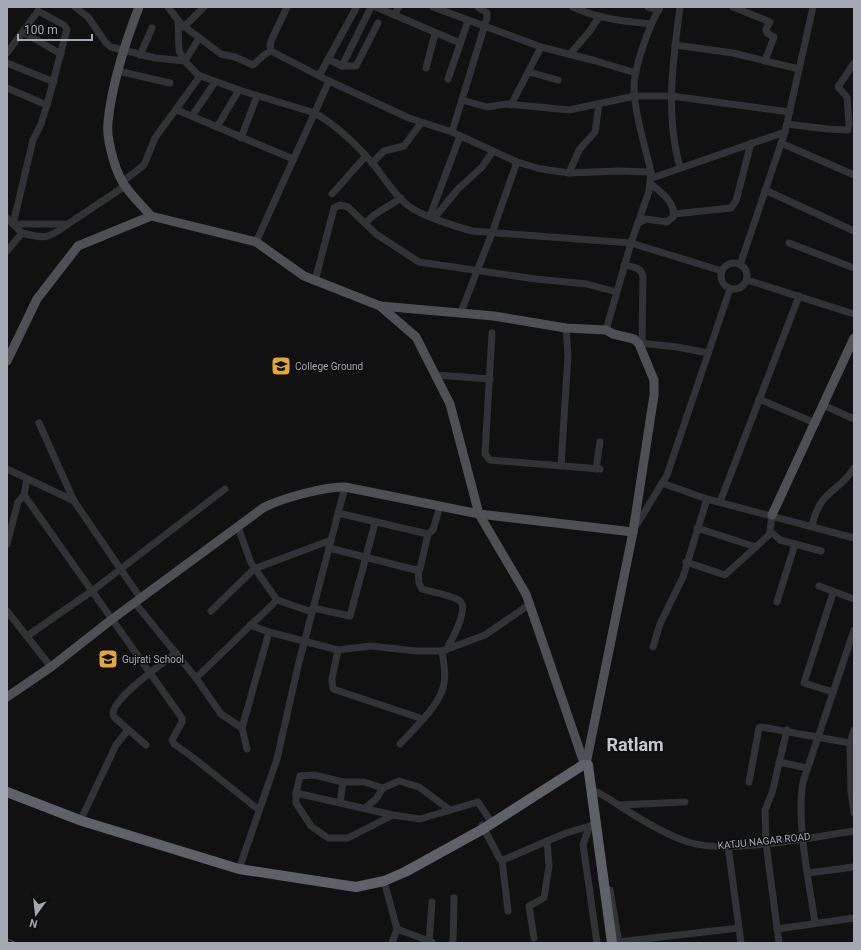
<svg xmlns="http://www.w3.org/2000/svg" width="861" height="950" viewBox="0 0 861 950" font-family="Roboto,sans-serif">
<style>
.lines{fill:none;stroke-linecap:round;stroke-linejoin:round}
.minor{stroke:#323337;stroke-width:7}
.major{stroke:#4f5056;stroke-width:9}
.highway{stroke:#5f6168;stroke-width:10}
.rail-casing{stroke:#4a4b50;stroke-width:3}
.rail{stroke:#0c0c0d;stroke-width:1.5;stroke-dasharray:4.5;stroke-linecap:butt}
.labels{text-anchor:middle;dominant-baseline:central;stroke-width:3;stroke-linejoin:round;paint-order:stroke}
.poi-label{font-size:10px;fill:#a4a8b2;stroke:#0c0c0d;text-anchor:start}
.street-label{font-size:10px;fill:#a4a8b2;stroke:#0c0c0d}
.town-label{font-size:18px;font-weight:bold;fill:#c4c7ce;stroke:#0c0c0d}
</style>
<rect width="100%" height="100%" fill="#111112"/>
<g class="lines">
<!-- minor -->
<g class="minor">
<path d="M75,7L88,17L106,43L111,47L155,58L185,61L199,38"/>
<path d="M168,7L181,24L221,54L235,57L253,65L264,55L271,51"/>
<path d="M287,7L271,41L270,46L271,51L329,81L409,118L452,132L517,162L541,169L569,173L617,171L651,172"/>
<path d="M376,7L460,43"/>
<path d="M433,7L541,47L596,61L636,73"/>
<path d="M573,7C598,19 624,21 651,24"/>
<path d="M648,7L659,10"/>
<path d="M680,7C673,60 665,115 680,167"/>
<path d="M733,7L770,22L766,29L767,33L774,37L765,61"/>
<path d="M394,15L399,7"/>
<path d="M178,21L179,51L185,61L198,75L239,90L315,113C337,126 358,146 374,165C385,179 396,197 410,207C422,216 457,227 472,231L631,243L722,271"/>
<path d="M184,27L204,7"/>
<path d="M23,32L61,54"/>
<path d="M675,45L733,53L799,69"/>
<path d="M7,53L38,11L64,25L67,29L47,105L41,124L33,140L13,224"/>
<path d="M570,54L589,32L599,17"/>
<path d="M140,55L152,28"/>
<path d="M328,59L342,66H356L378,23"/>
<path d="M7,63L54,82"/>
<path d="M342,66L371,7"/>
<path d="M426,68L435,34"/>
<path d="M118,71L170,83"/>
<path d="M529,72L558,80"/>
<path d="M319,76L356,8"/>
<path d="M448,79L468,21"/>
<path d="M7,88L47,105"/>
<path d="M462,100L487,107L507,104L569,110L635,96H671L790,112"/>
<path d="M511,105L541,47"/>
<path d="M177,110L293,159"/>
<path d="M192,116L215,82"/>
<path d="M787,124L827,129L848,130L849,124L847,97L838,87L854,63"/>
<path d="M217,127L239,90"/>
<path d="M452,132L487,18V13L478,7"/>
<path d="M241,138L257,96"/>
<path d="M781,143L854,175"/>
<path d="M372,163L384,151L404,146L421,123"/>
<path d="M569,173L579,150L595,132L599,104"/>
<path d="M652,178L785,132"/>
<path d="M122,182L144,165L155,138L200,76"/>
<path d="M765,190L854,231"/>
<path d="M332,194L365,157"/>
<path d="M674,214L731,208L736,201L751,143"/>
<path d="M430,216L460,136"/>
<path d="M435,217L458,189L482,167L493,151"/>
<path d="M7,218L22,233L7,251"/>
<path d="M365,223L374,215L401,198"/>
<path d="M638,223L646,219L667,222L673,217C677,204 660,191 651,184"/>
<path d="M13,224H68L125,186"/>
<path d="M22,233C46,239 48,239 68,224"/>
<path d="M256,242L329,81"/>
<path d="M789,243L854,268"/>
<circle cx="734" cy="276" r="13"/>
<path d="M624,265C632,267 641,267 643,276L642,342"/>
<path d="M740,265L785,132L813,7"/>
<path d="M747,280L854,314"/>
<path d="M315,281L334,208L340,205L348,207L376,234L419,262L536,279L587,284L616,292"/>
<path d="M461,312L492,233L517,162"/>
<path d="M606,330L631,243L649,191L651,172C645,145 635,116 634,88C634,67 649,26 660,7"/>
<path d="M492,333L485,454L490,460L600,469"/>
<path d="M639,343L677,347L708,353"/>
<path d="M436,375L490,379"/>
<path d="M759,399L815,423"/>
<path d="M823,405L854,419"/>
<path d="M39,423L74,501"/>
<path d="M561,466L568,356L566,328"/>
<path d="M7,469L74,501L141,599"/>
<path d="M596,469L600,442"/>
<path d="M27,479L24,495L182,718V722L172,740L174,744L195,759L259,810"/>
<path d="M662,483L707,499L854,538"/>
<path d="M720,502L799,296"/>
<path d="M338,513L428,534L433,530L440,506"/>
<path d="M772,515L770,531L780,540L821,551"/>
<path d="M812,526C820,489 838,494 854,468"/>
<path d="M238,527L251,563L277,600L312,612"/>
<path d="M697,528L756,547"/>
<path d="M634,529L667,475L730,289"/>
<path d="M7,544L18,502L24,495"/>
<path d="M329,548L416,570L420,569L428,534"/>
<path d="M686,562L725,575L771,533"/>
<path d="M418,569L419,583L422,589C431,592 455,596 460,601C469,610 451,641 446,650"/>
<path d="M819,586L854,599"/>
<path d="M833,593L804,683L833,692"/>
<path d="M777,602L795,544"/>
<path d="M135,603L196,678L221,714L242,728"/>
<path d="M313,608L350,616L375,523"/>
<path d="M7,611L51,667"/>
<path d="M211,611L254,569L331,540"/>
<path d="M250,625L269,632L338,650L371,646L416,651H442L485,635L530,604"/>
<path d="M27,636L92,591L225,489"/>
<path d="M653,647L660,624L683,577L707,499"/>
<path d="M338,650L332,679L333,689L423,719"/>
<path d="M196,678L277,600"/>
<path d="M400,744C412,731 437,707 442,691C447,678 444,664 442,651"/>
<path d="M146,745L115,718L113,715C111,699 163,663 176,653"/>
<path d="M247,749L242,728L269,632"/>
<path d="M779,762L807,768"/>
<path d="M749,782L759,728L761,727L850,743"/>
<path d="M592,790C605,795 615,803 626,810C645,822 667,835 688,842C726,855 812,837 854,831"/>
<path d="M851,791L850,743L854,730"/>
<path d="M854,791H851L854,813"/>
<path d="M296,793L300,776L314,775L343,782H364L383,788L399,781L419,787L450,810"/>
<path d="M340,803L343,782"/>
<path d="M619,805L685,802"/>
<path d="M365,808L376,799L383,788"/>
<path d="M83,815L116,745L128,730"/>
<path d="M393,815L296,793V803L311,826L328,838H348L393,815L420,819L478,802L490,820"/>
<path d="M482,825L500,859L503,860L566,833L590,826"/>
<path d="M590,826L583,844L597,943"/>
<path d="M502,860L508,911"/>
<path d="M239,869L277,759L298,666L345,487"/>
<path d="M808,873L854,867"/>
<path d="M384,881L397,929L392,943"/>
<path d="M610,890L619,943"/>
<path d="M815,923C809,881 796,822 803,782L854,630"/>
<path d="M739,928L741,943"/>
<path d="M397,929L432,942"/>
<path d="M777,929L854,918"/>
<path d="M534,938L529,906L544,898L549,866L547,841"/>
<path d="M618,942L739,928L728,846"/>
<path d="M429,943L432,902"/>
<path d="M453,943L454,898"/>
<path d="M779,943L766,843L765,810L772,793L787,730"/>
</g>
<!-- major -->
<g class="major">
<path d="M139,7C125,43 112,83 108,122C106,137 114,167 122,181C129,194 142,205 151,216"/>
<path d="M380,306L494,316L566,328L606,330L613,334L634,339L639,344L654,380V395L633,532L587,759"/>
<path d="M7,361L37,299L78,246L151,216L256,242L304,276L380,306L416,337L450,404L479,514L526,594L583,760"/>
<path d="M772,515L854,338"/>
<path d="M7,697L51,667L111,620L263,508C279,499 326,486 345,487L479,514L633,532"/>
</g>
<!-- highway -->
<g class="highway">
<path d="M588,765L612,943"/>
<path d="M7,792L82,821L239,869L356,887L384,881L405,872L483,829L583,765"/>
</g>
<!-- rail casing -->
<g class="rail-casing">
<path id="rail" d="M7,940L14,943"/>
</g>
<!-- rail -->
<use href="#rail" class="rail"/>
</g>
<!-- icons -->
<defs>
<g id="university-square" transform="scale(1)"><rect x="-9" y="-9" width="18" height="18" rx="4" fill="#e1a73a" stroke="#0c0c0d"/><path d="M0-5L7-2L0 1L-7-2ZM-4 1L0 2.5L4 1V4Q0 6-4 4Z" fill="#111"/></g>
<g id="school-square" transform="scale(1)"><rect x="-9" y="-9" width="18" height="18" rx="4" fill="#e1a73a" stroke="#0c0c0d"/><path d="M0-5L7-2L0 1L-7-2ZM-4 1L0 2.5L4 1V4Q0 6-4 4Z" fill="#111"/></g>
</defs>
<g fill-rule="evenodd">
<use href="#university-square" x="281" y="366"/>
<use href="#school-square" x="108" y="659"/>
</g>
<g class="labels">
<!-- poi labels -->
<g class="poi-label">
<text x="295" y="366">College Ground</text>
<text x="122" y="659">Gujrati School</text>
</g>
<!-- street labels -->
<g class="street-label">
<text transform="translate(764 841) rotate(-6)">KATJU NAGAR ROAD</text>
</g>
<!-- town labels -->
<g class="town-label">
<text x="635" y="744">Ratlam</text>
</g>
</g>
<!-- border -->
<rect width="861" height="950" fill="none" stroke="#a4a8b2" stroke-width="16"/>
<!-- north arrow -->
<g transform="translate(36 914) rotate(195)" stroke="#0c0c0d" stroke-width="3" paint-order="stroke">
<path d="M0-3L7 15L0 10L-7 15Z" fill="#a4a8b2"/>
<text y="-6" font-size="11" font-weight="bold" text-anchor="middle" fill="#a4a8b2">N</text>
</g>
<!-- scale -->
<path d="M18 34v6h74v-6" fill="none" stroke="#a4a8b2" stroke-width="2"/>
<text x="24" y="34" font-size="12" fill="#a4a8b2" stroke="#0c0c0d" stroke-width="3" paint-order="stroke">100 m</text>
</svg>
